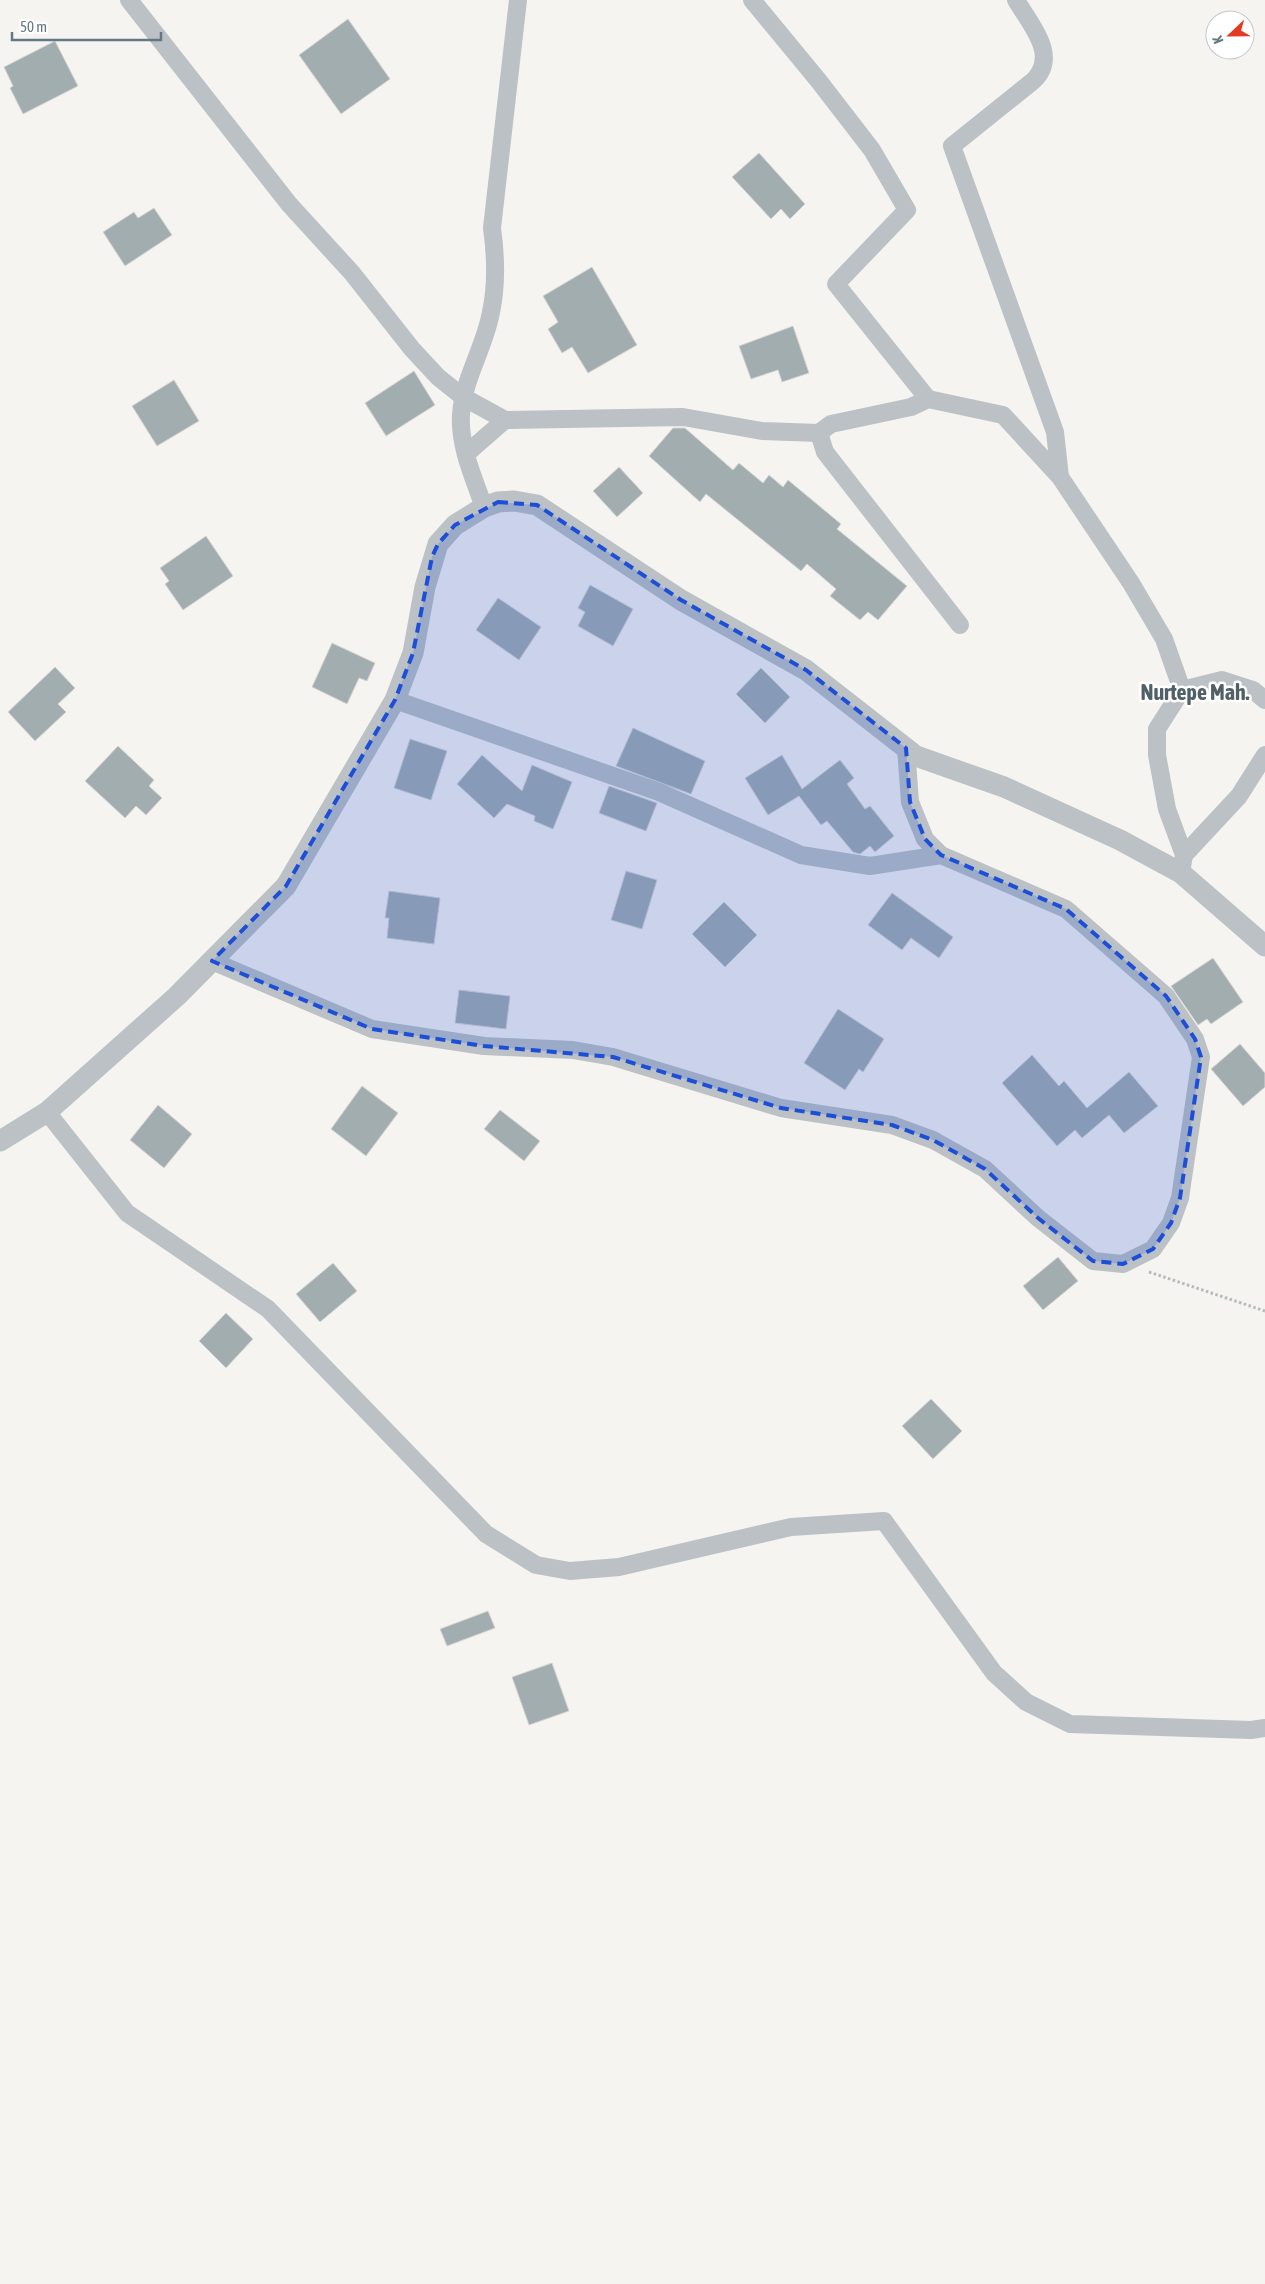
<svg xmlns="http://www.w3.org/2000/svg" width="1265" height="2284" viewBox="0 0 1265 2284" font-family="'Asap Condensed',sans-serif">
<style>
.building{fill:#a2adb0;stroke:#d6d5d3}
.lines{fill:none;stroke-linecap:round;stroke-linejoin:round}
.path{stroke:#b5babc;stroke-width:3;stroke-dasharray:2.5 2.5;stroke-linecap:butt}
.minor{stroke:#bbc1c4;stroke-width:18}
.tertiary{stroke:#bbc1c4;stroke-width:21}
.marked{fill:#1d4ed8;fill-opacity:0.2;stroke:#1d4ed8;stroke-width:4;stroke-dasharray:10 6;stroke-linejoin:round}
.labels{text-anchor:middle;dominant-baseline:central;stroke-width:5;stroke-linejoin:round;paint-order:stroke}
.district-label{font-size:22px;font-weight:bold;fill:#516067;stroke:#fff}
</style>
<rect width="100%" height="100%" fill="#f5f4f0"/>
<!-- building -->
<g class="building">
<path d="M348,19L390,79L341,114L299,55Z"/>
<path d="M55,41L78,86L23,114L10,88L13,86L4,67Z"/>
<path d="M759,153L805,204L790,219L781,209L771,219L732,177Z"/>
<path d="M154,208L172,235L125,266L103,232L134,212L138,218Z"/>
<path d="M592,267L637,345L588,373L572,347L562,353L548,329L558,322L543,296Z"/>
<path d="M793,326L809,373L782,382L778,370L751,379L739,346Z"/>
<path d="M414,371L435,405L386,436L365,403Z"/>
<path d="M174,380L199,421L157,446L132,406Z"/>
<path d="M673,428H685L733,470L739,463L763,483L769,475L783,487L788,480L841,524L837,529L907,586L878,620L868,612L860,620L830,596L836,589L807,564L801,571L706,494L700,502L649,456Z"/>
<path d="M619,467L643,493L617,517L593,491Z"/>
<path d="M206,536L233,576L183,610L165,584L169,581L160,568Z"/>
<path d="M590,585L633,609L613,646L578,626L585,612L578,608Z"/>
<path d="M498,598L541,627L519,660L476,630Z"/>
<path d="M332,643L375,663L367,681L359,678L347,704L312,687Z"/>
<path d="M55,667L75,688L58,704L66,712L35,741L8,712Z"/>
<path d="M761,668L790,697L765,723L736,694Z"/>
<path d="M633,728L705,761L691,794L616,766Z"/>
<path d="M410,739L447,751L431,800L394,788Z"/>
<path d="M118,746L154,780L149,786L162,798L146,815L136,806L125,818L85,781Z"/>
<path d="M482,755L522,791L532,765L572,782L553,829L534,821L535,816L507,804L494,818L457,784Z"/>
<path d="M782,755L802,789L840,760L854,778L847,784L865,809L870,806L894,836L875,852L870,846L860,854L853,852L827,821L821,825L799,796L768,815L745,778Z"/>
<path d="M609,786L657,803L646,831L599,813Z"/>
<path d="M626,871L657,880L642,929L611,920Z"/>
<path d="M389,891L440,898L434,944L387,938L389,918H385Z"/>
<path d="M892,893L953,937L939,958L911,938L902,950L868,925Z"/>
<path d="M724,902L757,935L725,967L692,934Z"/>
<path d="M1213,958L1243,1002L1211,1024L1207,1019L1198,1025L1171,986Z"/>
<path d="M459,990L510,996L506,1029L455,1023Z"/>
<path d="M838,1009L884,1039L863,1072L859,1069L845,1090L804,1063Z"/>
<path d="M1240,1044L1265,1073V1087L1243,1106L1211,1069Z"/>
<path d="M1032,1055L1059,1086L1064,1081L1087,1108L1129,1072L1158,1106L1124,1133L1109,1115L1082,1138L1075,1130L1057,1146L1002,1083Z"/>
<path d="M362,1086L398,1113L366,1156L331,1129Z"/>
<path d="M158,1105L192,1134L164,1168L130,1140Z"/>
<path d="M500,1110L540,1141L524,1161L484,1129Z"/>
<path d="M1058,1257L1078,1281L1043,1310L1023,1286Z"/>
<path d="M333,1263L357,1291L320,1322L296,1294Z"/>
<path d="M226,1313L253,1339L226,1368L199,1341Z"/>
<path d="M931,1399L962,1431L933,1459L902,1426Z"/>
<path d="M488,1611L495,1628L447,1646L440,1629Z"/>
<path d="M552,1663L569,1711L529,1725L512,1677Z"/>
</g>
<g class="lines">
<!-- path -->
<path class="path" d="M1149,1272L1265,1311"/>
<!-- minor -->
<g class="minor">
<path d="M129,0L289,204L352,273L412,349L438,377L463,397L505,420L683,417L762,431L819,433L831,424L911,407L928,399L1003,415L1060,477L1131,583L1164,639L1182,690L1157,729V755L1167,809L1184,855L1181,873"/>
<path d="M752,0L818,80L872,150L907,210L836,284L928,399"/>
<path d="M1016,0C1030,24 1060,56 1033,81L952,146L1055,432L1060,477"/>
<path d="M819,433L825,452L960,625"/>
<path d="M466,454L505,420"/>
<path d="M484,507C474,479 459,446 461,415C463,379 485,347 491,312C497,284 496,257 492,228L518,0"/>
<path d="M1182,690L1222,680L1253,690L1265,700"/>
<path d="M395,700L659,792L801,855L870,866L941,855"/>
<path d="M1184,855L1239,796L1265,755"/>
<path d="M212,961L372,1029L484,1046L573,1050L613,1057L781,1108L892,1125L933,1140L985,1169L1038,1218L1093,1261L1123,1264L1153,1249L1171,1223L1180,1198L1201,1057L1195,1039L1166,996L1066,909L941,855L925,839L910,802L906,748"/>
<path d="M47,1112L127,1213L268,1309L486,1534L536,1565L570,1571L619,1567L791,1527L884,1521L994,1673L1026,1702L1070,1724L1251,1730L1265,1728"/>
</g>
<!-- tertiary -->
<path class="tertiary" d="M0,1141L47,1112L177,996L286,886L395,700L413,653L425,587L438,544L455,525L484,507L498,502L514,501L537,505L681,600L806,670L916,756L1004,787L1120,840L1181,873L1265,946"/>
</g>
<!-- marked area -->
<path class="marked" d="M498,502L537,505L681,600L806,670L906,748L910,802L925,839L941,855L1066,909L1166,996L1195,1039L1201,1057L1180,1198L1171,1223L1153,1249L1123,1264L1093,1261L1038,1218L985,1169L933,1140L892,1125L781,1108L613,1057L484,1046L372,1029L212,961L286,886L395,700L413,653L432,557L438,544L455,525Z"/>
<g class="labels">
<!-- district labels -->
<g class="district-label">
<text x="1195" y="692">Nurtepe Mah.</text>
</g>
</g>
<!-- north arrow -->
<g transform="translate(1230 35) rotate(248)"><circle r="24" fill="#ffffff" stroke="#c1c9cd"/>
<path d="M0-4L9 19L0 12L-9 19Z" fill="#e23a23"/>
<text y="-8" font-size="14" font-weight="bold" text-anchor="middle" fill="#637882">K</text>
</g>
<!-- scale -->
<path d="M12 32v8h149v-8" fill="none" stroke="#637882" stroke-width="2.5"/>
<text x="20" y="32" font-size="15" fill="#637882" stroke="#ffffff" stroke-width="4" paint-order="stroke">50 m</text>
</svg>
